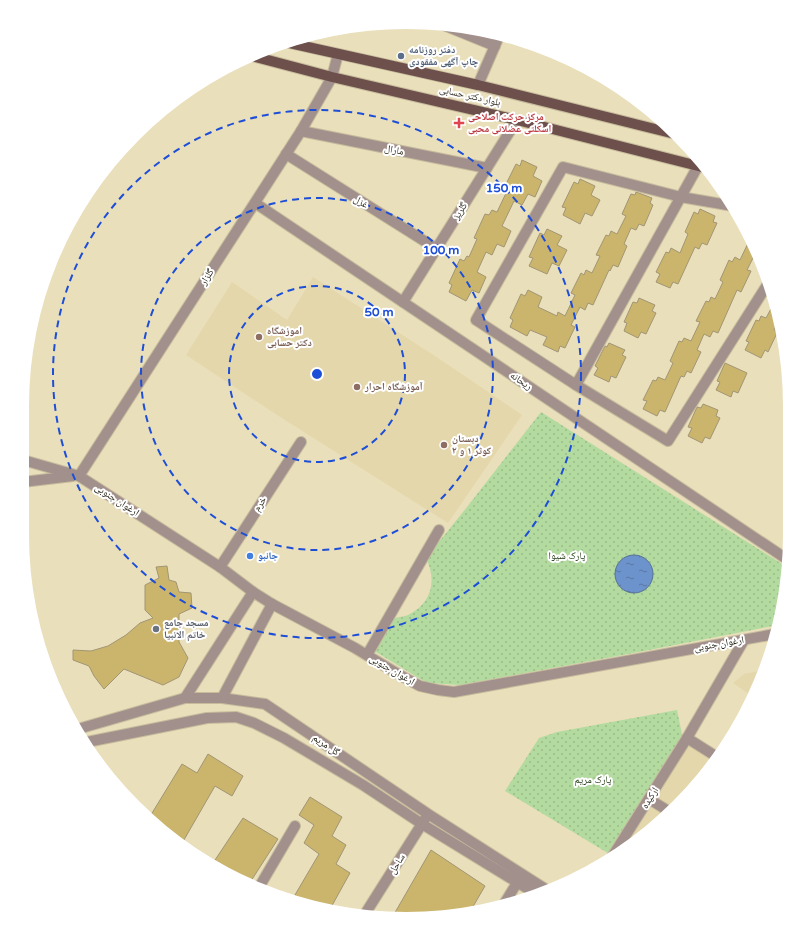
<svg xmlns="http://www.w3.org/2000/svg" width="812" height="941" viewBox="0 0 812 941" font-family="'Varela Round','Noto Naskh Arabic',sans-serif">
<style>
.built{fill:#e4d7ab}
.park{fill:url(#park-dots)}
.water{fill:url(#water-ripples);stroke:#566f93}
.building{fill:#cbb56d;stroke:#a19674}
.lines{fill:none;stroke-linecap:round;stroke-linejoin:round}
.minor-casing{stroke:#c6bc9c;stroke-width:12}
.major-casing{stroke:#c6bc9c;stroke-width:12}
.minor{stroke:#a2908d;stroke-width:10}
.major{stroke:#6d4f4b;stroke-width:10}
.ring{fill:none;stroke:#1d4ed8;stroke-width:2;stroke-dasharray:7 5}
.service-dot{fill:#5c6f8a;stroke:#fff;stroke-width:1.5}
.health-dot{fill:#e0444e;stroke:#fff;stroke-width:1.5}
.education-dot{fill:#8d6e63;stroke:#fff;stroke-width:1.5}
.shop-dot{fill:#3f7fe0;stroke:#fff;stroke-width:1.5}
.worship-dot{fill:#6b7280;stroke:#fff;stroke-width:1.5}
.labels{text-anchor:middle;dominant-baseline:central;stroke-width:4;stroke-linejoin:round;paint-order:stroke}
.service-label{font-size:10px;font-weight:bold;fill:#4e5e75;stroke:#fff;text-anchor:start}
.street-label{font-size:10px;fill:#201c0f;stroke:#fff}
.health-label{font-size:10px;font-weight:bold;fill:#be3a42;stroke:#fff;text-anchor:start}
.education-label{font-size:10px;font-weight:bold;fill:#785e54;stroke:#fff;text-anchor:start}
.shop-label{font-size:10px;font-weight:bold;fill:#366cbe;stroke:#fff;text-anchor:start}
.park-label{font-size:10px;fill:#1c370c;stroke:#fff}
.worship-label{font-size:10px;font-weight:bold;fill:#5b616d;stroke:#fff;text-anchor:start}
.centre{fill:#1d4ed8;stroke:#fff;stroke-width:2}
.ring-label{font-size:12px;text-anchor:middle;font-weight:bold;fill:#1d4ed8;stroke:#fff;stroke-width:4;stroke-linejoin:round;paint-order:stroke}
</style>
<defs>
<pattern id="park-dots" width="8" height="8" patternUnits="userSpaceOnUse"><rect width="8" height="8" fill="#b3dba0"/><path d="M2 2h.1M6 6h.1" fill="none" stroke="#9abb89" stroke-width="1.8" stroke-linecap="round"/></pattern>
<pattern id="water-ripples" width="26" height="14" patternUnits="userSpaceOnUse"><rect width="26" height="14" fill="#6d93cc"/><path d="M2 4q2-2 4 0t4 0M15 11q2-2 4 0t4 0" fill="none" stroke="#5977a4"/></pattern>
</defs>
<rect width="100%" height="100%" fill="#eadfbb"/>
<!-- built -->
<g class="built">
<path d="M313,277L438,358L522,415L448,523L277,415L186,355L232,282L287,320Z"/>
<path d="M764,670L761,682L753,697L733,683L744,674Z"/>
<path d="M687,738L716,759L659,824L612,857Z"/>
</g>
<!-- park -->
<g class="park">
<path d="M541,412L787,567L783,610L778,625L639,652L460,685L427,683L371,649C376,641 383,627 390,621C394,617 403,617 408,615C432,603 437,581 426,558L467,507Z"/>
<path d="M677,710L683,739L611,855L505,791L539,738L557,732Z"/>
</g>
<!-- water -->
<circle class="water" cx="634" cy="574" r="19"/>
<!-- building -->
<g class="building">
<path d="M522,160L537,167L533,176L542,181L535,197L528,194L522,205L514,201L502,226L511,231L504,247L497,244L492,255L486,252L477,272L486,277L479,293L472,290L466,301L449,292L452,285L449,283L460,259L464,261L467,256L469,257L477,239L474,238L485,214L489,215L492,210L497,212L508,189L504,188L516,164L520,166Z"/>
<path d="M580,179L595,186L591,195L600,200L592,216L585,213L580,224L563,215L566,208L562,207L574,182L578,184Z"/>
<path d="M636,192L652,198L650,203L653,205L644,226L639,224L636,230L631,228L624,244L627,246L618,267L613,265L610,271L609,270L593,305L588,303L585,310L580,307L571,325L575,327L565,348L560,346L558,352L543,345L547,337L530,330L527,336L510,327L513,320L510,318L521,294L525,296L528,290L542,297L538,307L557,316L558,312L565,316L575,295L571,293L581,273L584,275L586,270L592,273L600,256L596,255L606,235L609,236L611,231L617,234L626,216L622,214L631,194L635,195Z"/>
<path d="M700,209L715,216L713,222L717,223L707,245L702,243L699,249L695,247L678,284L673,282L670,288L656,282L660,274L656,272L666,252L669,253L671,248L680,253L688,234L685,232L694,212L698,214Z"/>
<path d="M547,229L562,236L557,245L567,250L559,266L552,263L547,274L529,266L533,258L529,257L540,233L544,235Z"/>
<path d="M750,239L756,252L747,270L751,271L741,292L737,290L718,333L713,331L710,337L704,334L697,350L701,352L691,373L687,371L684,377L681,376L665,412L660,410L657,416L643,409L647,401L643,400L653,380L656,381L658,377L665,380L673,363L670,361L679,341L682,342L684,338L691,341L700,322L696,321L706,301L709,302L711,297L715,299L723,282L720,280L729,260L732,262L735,257L740,260Z"/>
<path d="M639,298L655,305L652,311L656,313L646,334L641,332L638,338L624,331L627,323L624,322L633,302L637,303Z"/>
<path d="M774,303L777,322L774,330L778,331L768,352L765,350L761,358L745,350L749,342L746,341L756,320L759,321L761,316L766,318Z"/>
<path d="M609,343L625,350L622,355L626,357L616,378L611,376L609,382L594,375L598,368L595,366L605,346L607,347Z"/>
<path d="M725,363L747,373L738,393L733,391L731,397L716,390L720,382L717,381Z"/>
<path d="M703,404L718,410L716,416L720,418L710,439L705,437L702,443L688,436L692,428L688,427L697,407L701,408Z"/>
<path d="M167,566L169,580L176,582L179,592L191,593L192,608L179,614V642L188,658L179,677L163,685L124,669L104,689L94,676L89,666L73,660V650L91,651L108,646L126,635L140,623L153,618L145,610V585L159,578L156,567Z"/>
<path d="M208,754L243,776L232,796L215,786L181,845L172,840L149,818L182,764L197,773Z"/>
<path d="M310,797L342,817L332,836L346,845L336,864L350,873L329,911L292,900L319,854L304,843L314,825L299,815Z"/>
<path d="M243,818L278,839L249,884L213,863Z"/>
<path d="M431,850L485,886L471,910L431,918L393,916Z"/>
</g>
<g class="lines">
<!-- minor casing -->
<g class="minor-casing">
<g id="minor">
<path d="M441,24L495,46"/>
<path d="M478,85L500,34"/>
<path d="M301,131L487,168"/>
<path d="M286,154L437,249"/>
<path d="M255,203L788,560"/>
<path d="M733,206L681,197L563,167L476,320L576,385L668,441L769,282"/>
<path d="M403,302L517,120"/>
<path d="M576,385L698,166"/>
<path d="M23,460L79,476L220,567L253,592L272,604L355,648L398,674L420,686L438,690L454,692L775,634"/>
<path d="M79,476L301,131L332,77L338,54"/>
<path d="M23,482L73,476"/>
<path d="M220,567L301,442"/>
<path d="M367,655L439,530"/>
<path d="M185,698L253,592"/>
<path d="M222,698L272,604"/>
<path d="M78,729L185,698H222L265,704L428,814L547,890"/>
<path d="M687,738L717,757"/>
<path d="M87,742L207,718L236,717L254,723L284,738L363,785L422,824L538,895"/>
<path d="M649,799L670,812"/>
<path d="M612,857L687,738L744,640"/>
<path d="M258,889L295,826"/>
<path d="M504,904L520,878"/>
<path d="M365,914L425,819"/>
</g>
</g>
<!-- major casing -->
<g class="major-casing">
<g id="major">
<path d="M285,42L478,85L675,134"/>
<path d="M252,56L332,77L517,120L706,168"/>
</g>
</g>
<!-- minor -->
<use href="#minor" class="minor"/>
<!-- major -->
<use href="#major" class="major"/>
</g>
<!-- distance rings -->
<g class="ring">
<circle cx="317" cy="374" r="88"/>
<circle cx="317" cy="374" r="176"/>
<circle cx="317" cy="374" r="264"/>
</g>
<!-- markers -->
<circle class="service-dot" cx="401" cy="56" r="4"/>
<path class="health-dot" d="M457 117h4v4h4v4h-4v4h-4v-4h-4v-4h4z"/>
<g class="education-dot">
<circle cx="259" cy="337" r="4"/>
<circle cx="357" cy="387" r="4"/>
<circle cx="444" cy="445" r="4"/>
</g>
<circle class="shop-dot" cx="250" cy="556" r="4"/>
<circle class="worship-dot" cx="156" cy="629" r="4"/>
<g class="labels">
<!-- service labels -->
<g class="service-label">
<text x="409" y="50">دفتر روزنامه<tspan x="409" dy="12">چاپ آگهی مفقودی</tspan></text>
</g>
<!-- street labels -->
<g class="street-label">
<text transform="translate(470 96) rotate(13)">بلوار دکتر حسابی</text>
<text transform="translate(394 150) rotate(11)">مارال</text>
<text transform="translate(361 202) rotate(32)">غزل</text>
<text transform="translate(460 211) rotate(-58)">گلریز</text>
<text transform="translate(207 277) rotate(-57)">گلزار</text>
<text transform="translate(521 381) rotate(34)">ریحانه</text>
<text transform="translate(117 500) rotate(33)">ارغوان جنوبی</text>
<text transform="translate(260 504) rotate(-57)">خرم</text>
<text transform="translate(719 644) rotate(-10)">ارغوان جنوبی</text>
<text transform="translate(392 670) rotate(30)">ارغوان جنوبی</text>
<text transform="translate(326 745) rotate(34)">گل مریم</text>
<text transform="translate(650 798) rotate(-58)">ارکیده</text>
<text transform="translate(397 864) rotate(-58)">ساحل</text>
</g>
<!-- health labels -->
<g class="health-label">
<text x="468" y="117">مرکز حرکت اصلاحی<tspan x="468" dy="12">اسکلتی عضلانی محبی</tspan></text>
</g>
<!-- education labels -->
<g class="education-label">
<text x="267" y="331">اموزشگاه<tspan x="267" dy="12">دکتر حسابی</tspan></text>
<text x="365" y="387">آموزشگاه احرار</text>
<text x="452" y="439">دبستان<tspan x="452" dy="12">کوثر ۱ و ۲</tspan></text>
</g>
<!-- shop labels -->
<g class="shop-label">
<text x="258" y="556">جانبو</text>
</g>
<!-- park labels -->
<g class="park-label">
<text x="567" y="556">پارک شیوا</text>
<text x="593" y="780">پارک مریم</text>
</g>
<!-- worship labels -->
<g class="worship-label">
<text x="164" y="623">مسجد جامع<tspan x="164" dy="12">خاتم الانبیا</tspan></text>
</g>
</g>
<!-- crop -->
<path d="M0 0H812V941H0ZM406 29H406A377 377 0 0 1 783 406V535A377 377 0 0 1 406 912H406A377 377 0 0 1 29 535V406A377 377 0 0 1 406 29Z" fill="#fff" fill-rule="evenodd"/>
<circle cx="317" cy="374" r="6" class="centre"/>
<g class="ring-label">
<text x="504" y="192">150 m</text>
<text x="441" y="254">100 m</text>
<text x="379" y="316">50 m</text>
</g>
</svg>
